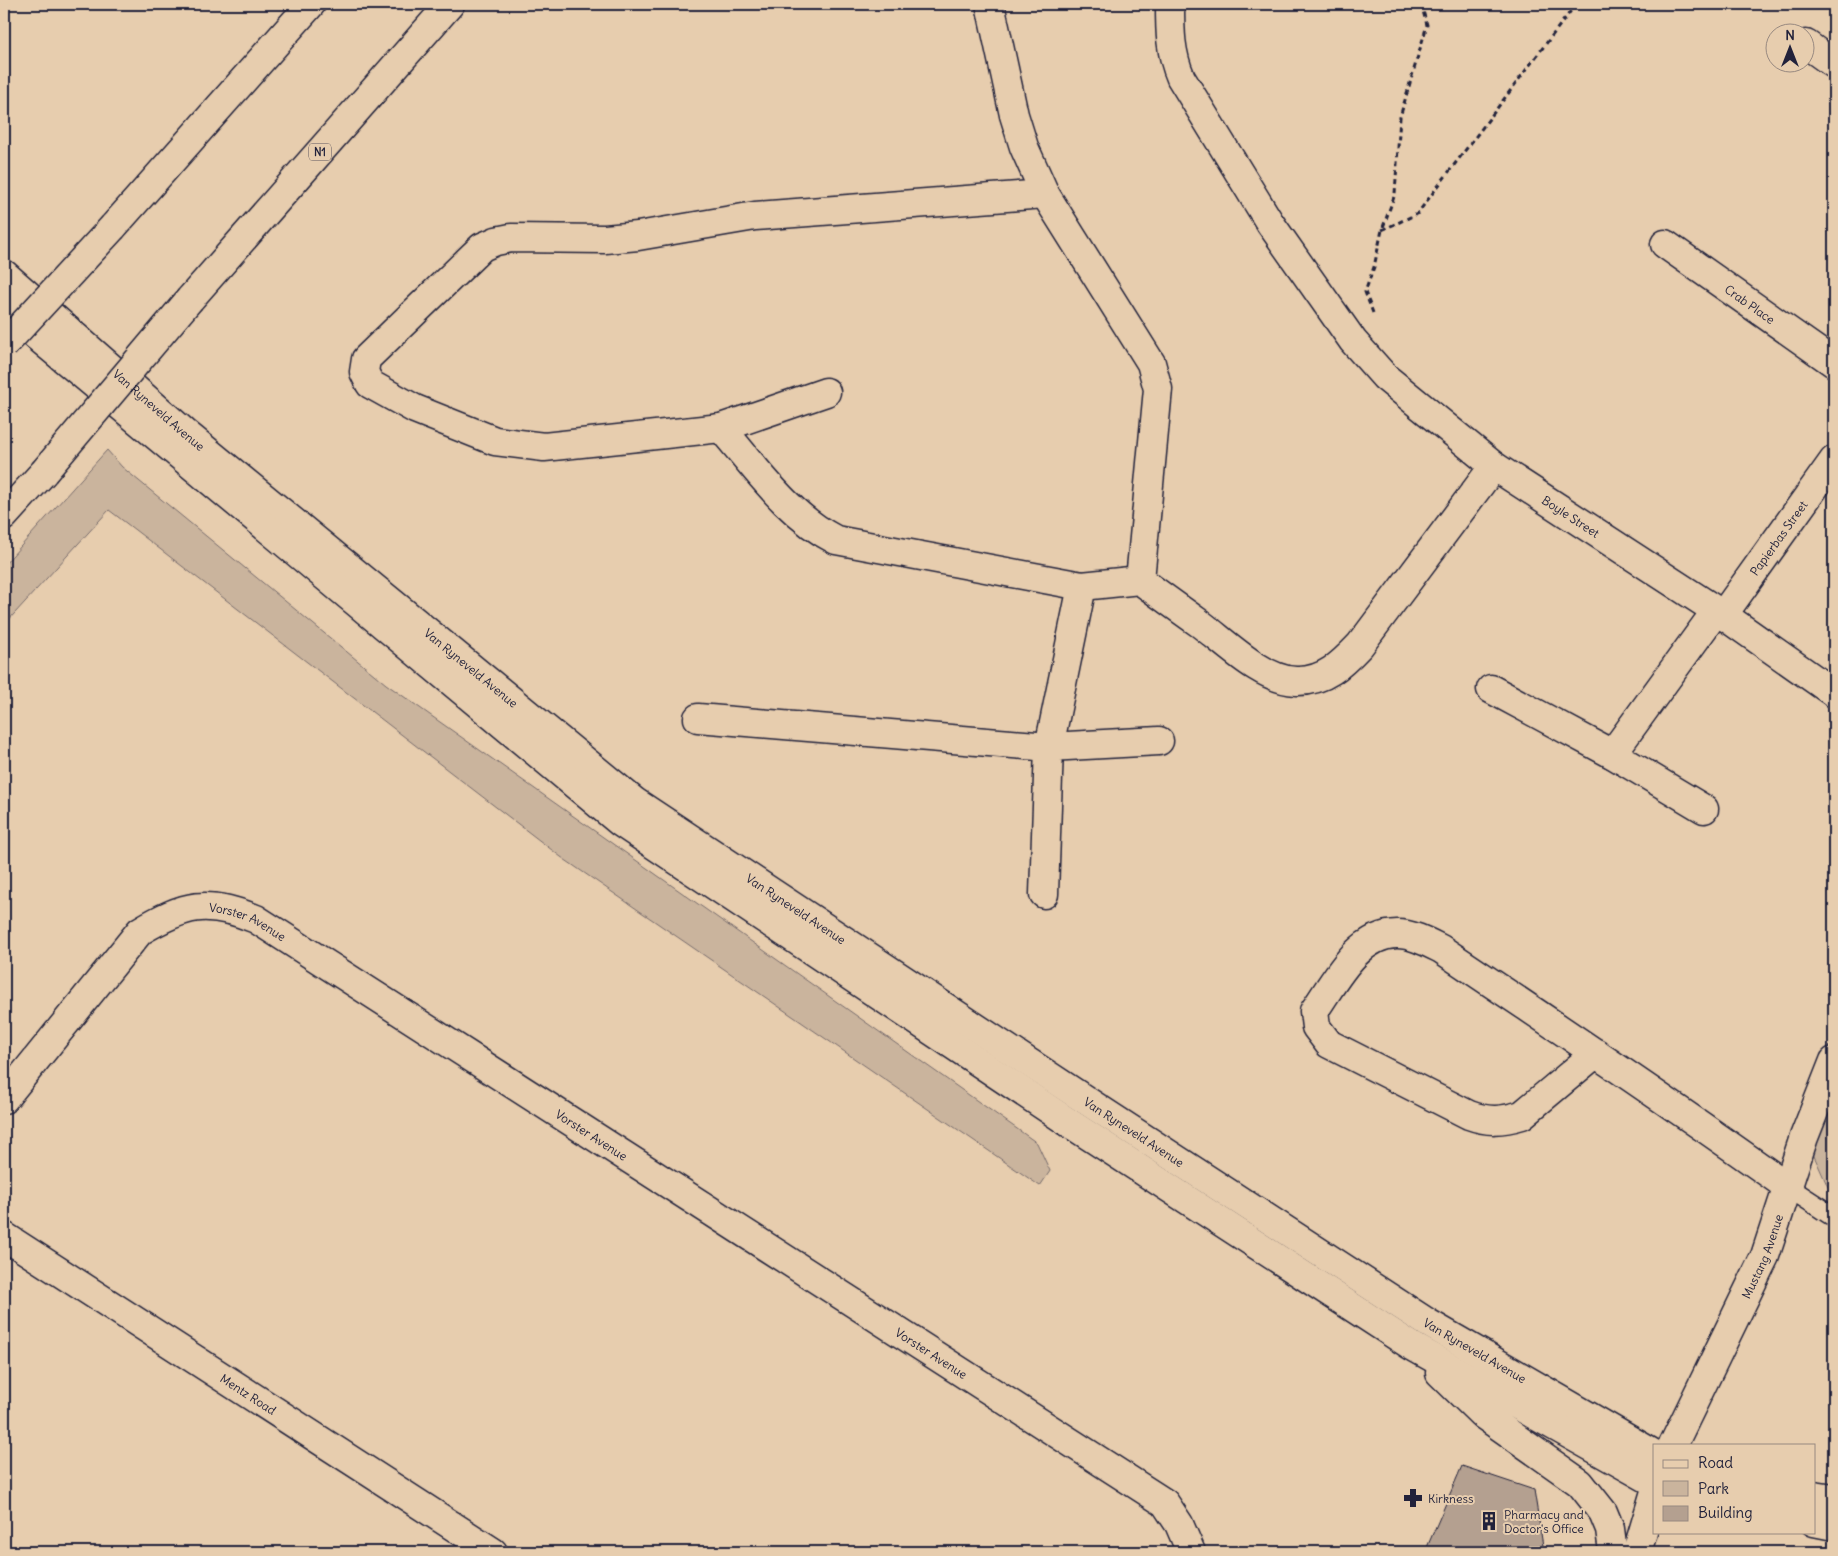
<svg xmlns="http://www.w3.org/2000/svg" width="1838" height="1556" viewBox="0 0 1838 1556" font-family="Delius,sans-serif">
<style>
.green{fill:#cab49d;stroke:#766b6c}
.building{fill:#b4a090;stroke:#22223b}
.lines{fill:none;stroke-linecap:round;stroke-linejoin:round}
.service-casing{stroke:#22223b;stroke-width:22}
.minor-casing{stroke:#22223b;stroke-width:31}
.tertiary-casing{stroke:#22223b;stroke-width:31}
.secondary-casing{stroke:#22223b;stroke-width:31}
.motorway-casing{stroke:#22223b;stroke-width:31}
.path{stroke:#22223b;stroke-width:3;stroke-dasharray:5 4;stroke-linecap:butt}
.service{stroke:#e7cdae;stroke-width:19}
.minor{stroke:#e7cdae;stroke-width:28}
.tertiary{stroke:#e7cdae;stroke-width:28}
.secondary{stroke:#e7cdae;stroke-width:28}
.motorway{stroke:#e7cdae;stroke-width:28}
.motorway-bridge-casing{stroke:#22223b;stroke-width:31;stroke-linecap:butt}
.motorway-bridge{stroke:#e7cdae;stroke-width:28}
.labels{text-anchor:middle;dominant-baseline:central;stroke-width:4;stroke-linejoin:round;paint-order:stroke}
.shield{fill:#e7cdae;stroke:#5d555e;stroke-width:1}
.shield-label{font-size:11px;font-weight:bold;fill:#22223b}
.street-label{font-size:12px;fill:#22223b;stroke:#e7cdae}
.poi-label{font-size:12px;fill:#22223b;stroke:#e7cdae;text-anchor:start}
</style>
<rect width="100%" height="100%" fill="#e7cdae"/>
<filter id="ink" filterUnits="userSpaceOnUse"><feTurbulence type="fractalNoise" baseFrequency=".02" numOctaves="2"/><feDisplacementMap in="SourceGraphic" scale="10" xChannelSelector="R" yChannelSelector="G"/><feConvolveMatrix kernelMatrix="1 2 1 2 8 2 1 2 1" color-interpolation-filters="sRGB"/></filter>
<g filter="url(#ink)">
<!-- green -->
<g class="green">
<path d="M107,450L122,467L386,684L1037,1143L1050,1171L1040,1186L561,857L109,510L4,625V565Z"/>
<path d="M1834,1068V1189L1828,1187L1805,1136Z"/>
</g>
<!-- building -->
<path class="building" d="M1462,1466L1534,1490L1544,1552H1425Z"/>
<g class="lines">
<!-- service casing -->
<g class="service-casing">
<path id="service" d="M1788,1187L1834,1217"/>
</g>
<!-- minor casing -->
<g class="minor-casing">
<g id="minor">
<path id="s1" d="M990,4L1014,115L1024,147L1045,194L1151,363L1158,389L1140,580C1160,595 1181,610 1202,625C1227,644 1263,680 1296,681C1324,682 1342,664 1360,645L1494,466L1723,615L1834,693"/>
<path d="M1170,4C1170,30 1170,53 1181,78L1270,223L1353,341L1385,377L1494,466"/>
<path d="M1806,44L1834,64"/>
<path id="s2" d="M1665,244L1834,363"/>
<path d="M826,392L721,428L544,447L495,441L415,409L370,384L364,372L366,359L482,247L496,241L511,238L605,239L638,236L755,216L1045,194"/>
<path d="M721,428C756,468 788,516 836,540L1082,586L1140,580"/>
<path id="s3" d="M1723,615L1834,460"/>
<path d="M1491,689L1612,754L1704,809"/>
<path d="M698,718L1049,747L1082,586"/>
<path d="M1612,754L1716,611"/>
<path d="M1044,894L1049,747L1159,741"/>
<path d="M1596,1053L1522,1115C1502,1121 1488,1122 1469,1115L1329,1044L1316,1027L1314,1011C1334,983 1357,934 1397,934C1412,934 1427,942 1441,949C1557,1027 1674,1105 1788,1187"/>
<path id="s4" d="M4,1099L140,931C185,904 207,899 256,919L1165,1503L1179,1524L1191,1552"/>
<path id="s5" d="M4,1236L493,1552"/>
<path id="s6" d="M1673,1445L1765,1256L1804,1137L1834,1061"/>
</g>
</g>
<!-- tertiary casing -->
<g class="tertiary-casing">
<path id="tertiary" d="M1637,1552L1654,1495"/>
</g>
<!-- secondary casing -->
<g class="secondary-casing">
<g id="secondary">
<path id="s7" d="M4,274L184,432L635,802L1093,1105L1428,1323L1654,1454"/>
<path d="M4,309L620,822L1074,1126L1412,1346L1654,1482"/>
<path d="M1440,1373L1482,1414L1580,1483L1603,1512L1610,1529L1613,1552"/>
<path d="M1814,1496L1834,1499"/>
<path d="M1814,1522L1834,1526"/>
</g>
</g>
<!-- motorway casing -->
<g class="motorway-casing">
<g id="motorway">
<path d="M113,227L311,4"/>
<path d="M190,299L450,4"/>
<path d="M4,516L44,472"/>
</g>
</g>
<!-- path -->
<g class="path">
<path d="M1382,230L1417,214L1576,4"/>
<path d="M1373,313L1365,292L1374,267L1382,230L1395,194L1400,117L1427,25L1421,4"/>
</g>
<!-- service -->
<use href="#service" class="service"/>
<!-- minor -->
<use href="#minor" class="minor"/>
<!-- tertiary -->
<use href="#tertiary" class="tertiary"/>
<!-- secondary -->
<use href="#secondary" class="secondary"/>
<!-- motorway -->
<use href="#motorway" class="motorway"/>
<!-- motorway-bridge casing -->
<g class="motorway-bridge-casing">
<g id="motorway-bridge">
<path d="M4,345L113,227"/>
<path d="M44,472L190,299"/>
</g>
</g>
<!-- motorway-bridge -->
<use href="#motorway-bridge" class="motorway-bridge"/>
</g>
</g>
<!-- icons -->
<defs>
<g id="pharmacy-bare" transform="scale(1.5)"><path d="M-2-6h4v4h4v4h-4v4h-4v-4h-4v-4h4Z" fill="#22223b" stroke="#e7cdae" stroke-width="2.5" paint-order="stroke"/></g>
<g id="building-bare" transform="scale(1.5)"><path d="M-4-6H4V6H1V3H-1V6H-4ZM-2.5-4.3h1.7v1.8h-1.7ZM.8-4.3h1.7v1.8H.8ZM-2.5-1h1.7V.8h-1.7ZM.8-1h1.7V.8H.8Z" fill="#22223b" stroke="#e7cdae" stroke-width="2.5" paint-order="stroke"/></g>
</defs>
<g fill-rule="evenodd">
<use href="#pharmacy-bare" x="1413" y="1498"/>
<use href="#building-bare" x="1489" y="1521"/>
</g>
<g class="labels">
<!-- shield labels -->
<rect class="shield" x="309" y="143.5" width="22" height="17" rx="4"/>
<g class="shield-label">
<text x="320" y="152">N1</text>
</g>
<!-- street labels -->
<g class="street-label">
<text stroke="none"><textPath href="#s2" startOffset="104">Crab Place</textPath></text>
<text stroke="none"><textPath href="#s7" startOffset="206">Van Ryneveld Avenue</textPath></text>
<text stroke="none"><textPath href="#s1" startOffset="1196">Boyle Street</textPath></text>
<text stroke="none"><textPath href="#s3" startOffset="95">Papierbas Street</textPath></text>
<text stroke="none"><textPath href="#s7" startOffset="611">Van Ryneveld Avenue</textPath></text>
<text stroke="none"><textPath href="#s7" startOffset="1016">Van Ryneveld Avenue</textPath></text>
<text stroke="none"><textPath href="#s4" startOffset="332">Vorster Avenue</textPath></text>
<text stroke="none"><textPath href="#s7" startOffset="1421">Van Ryneveld Avenue</textPath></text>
<text stroke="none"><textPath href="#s4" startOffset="738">Vorster Avenue</textPath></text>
<text stroke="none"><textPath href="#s6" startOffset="209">Mustang Avenue</textPath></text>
<text stroke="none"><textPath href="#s7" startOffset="1826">Van Ryneveld Avenue</textPath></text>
<text stroke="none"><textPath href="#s4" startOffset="1142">Vorster Avenue</textPath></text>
<text stroke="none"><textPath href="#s5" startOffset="291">Mentz Road</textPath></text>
</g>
<!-- poi labels -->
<g class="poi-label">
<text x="1428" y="1498">Kirkness</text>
<text x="1504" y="1514">Pharmacy and<tspan x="1504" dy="14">Doctor's Office</tspan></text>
</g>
</g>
<!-- margin -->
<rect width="1838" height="1556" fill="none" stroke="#e7cdae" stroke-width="20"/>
<rect x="10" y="10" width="1818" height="1536" fill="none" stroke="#22223b" stroke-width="2" filter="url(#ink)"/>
<!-- legend -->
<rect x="1653" y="1444" width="162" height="90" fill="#e7cdae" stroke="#988980"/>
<rect x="1663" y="1460" width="25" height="8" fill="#e7cdae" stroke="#988980"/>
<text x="1698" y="1468" font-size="15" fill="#22223b">Road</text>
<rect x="1663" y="1481" width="25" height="15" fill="#cab49d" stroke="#988980"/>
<text x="1698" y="1494" font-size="15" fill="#22223b">Park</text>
<rect x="1663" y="1506" width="25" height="15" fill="#b4a090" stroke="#988980"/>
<text x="1698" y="1518" font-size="15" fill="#22223b">Building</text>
<!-- north arrow -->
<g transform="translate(1790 48)"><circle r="24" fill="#e7cdae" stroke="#988980"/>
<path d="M0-4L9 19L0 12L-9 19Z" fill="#22223b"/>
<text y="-8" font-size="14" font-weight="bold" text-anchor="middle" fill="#22223b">N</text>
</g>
</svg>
